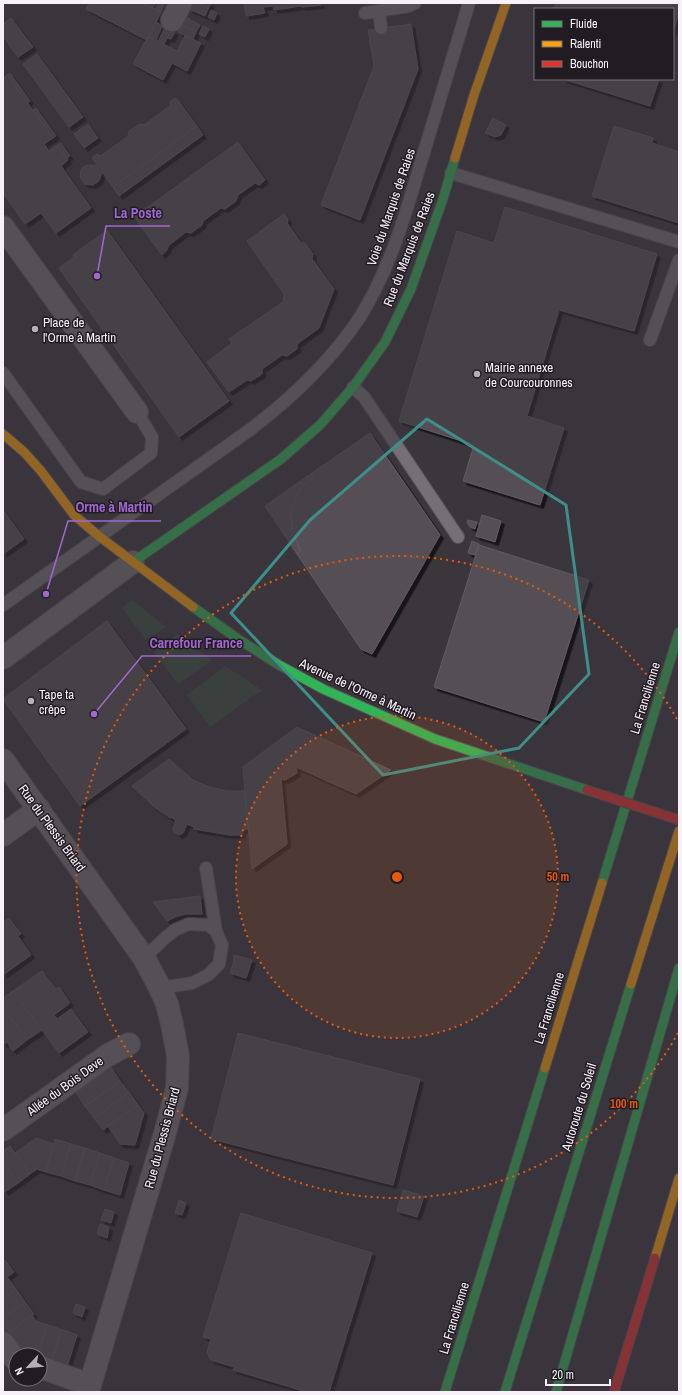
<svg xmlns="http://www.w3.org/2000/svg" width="682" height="1395" viewBox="0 0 682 1395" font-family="'Archivo Narrow',sans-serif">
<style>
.green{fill:#3a4e40}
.building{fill:#555055;stroke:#605b61;filter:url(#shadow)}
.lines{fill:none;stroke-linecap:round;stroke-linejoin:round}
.lane-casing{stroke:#5a545b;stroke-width:14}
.street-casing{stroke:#5a545b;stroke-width:24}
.fast-casing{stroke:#5a545b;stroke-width:11}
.slow-casing{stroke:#5a545b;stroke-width:11}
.jam-casing{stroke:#5a545b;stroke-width:11}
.lane{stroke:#757076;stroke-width:12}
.street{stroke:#757076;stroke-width:22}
.fast{stroke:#30b455;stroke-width:9}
.slow{stroke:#ff9f0a;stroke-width:9}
.jam{stroke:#e5322d;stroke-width:9}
.jam-bridge-casing{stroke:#5a545b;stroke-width:11;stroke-linecap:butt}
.jam-bridge{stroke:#e5322d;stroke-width:9}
.marked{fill:none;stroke:#3e8f8a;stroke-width:3;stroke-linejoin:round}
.ring{fill:none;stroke:#e8590c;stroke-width:2;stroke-dasharray:2 4}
.poi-dot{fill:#b6afb7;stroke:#211c22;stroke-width:1.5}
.labels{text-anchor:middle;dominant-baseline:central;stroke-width:3;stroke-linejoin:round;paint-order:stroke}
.street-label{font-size:13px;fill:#f8f1f9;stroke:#211c22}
.poi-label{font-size:13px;fill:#f8f1f9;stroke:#211c22;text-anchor:start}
.centre{fill:#e8590c;stroke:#211c22;stroke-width:2}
.ring-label{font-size:12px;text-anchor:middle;font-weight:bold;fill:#e8590c;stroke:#211c22;stroke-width:3;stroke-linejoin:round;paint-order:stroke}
.leader{fill:none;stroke:#a067d0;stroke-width:1.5}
.callout-dot{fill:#a067d0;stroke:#211c22;stroke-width:1.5}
.callout-label{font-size:14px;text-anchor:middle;font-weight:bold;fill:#a067d0;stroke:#211c22;stroke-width:3;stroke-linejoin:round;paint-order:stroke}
</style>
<defs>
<filter id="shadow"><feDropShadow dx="3.5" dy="3.5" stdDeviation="0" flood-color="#0009"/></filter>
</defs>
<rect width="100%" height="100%" fill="#3b353c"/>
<!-- green -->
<g class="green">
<path d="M132,600L166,627L146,640L122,608Z"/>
<path d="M177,634L212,660L178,684L154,652Z"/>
<path d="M225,666L262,690L210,727L187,695Z"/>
</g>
<!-- building -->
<g class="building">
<path d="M89,3H142L161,12L147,40L86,9Z"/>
<path d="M146,3H155L153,8L145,5Z"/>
<path d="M158,3L164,5L161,12L155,9Z"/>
<path d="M192,3H198L208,9L205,16L189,9Z"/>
<path d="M198,3H211L208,9Z"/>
<path d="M244,3H321V5L302,7L301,6L274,10L273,6L263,7L265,13L246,16Z"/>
<path d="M556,3H679V12L673,32V9H554Z"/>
<path d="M211,10L217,13L214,20L208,17Z"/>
<path d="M186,17L200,25L196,32L181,24Z"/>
<path d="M11,18L33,47L18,57L3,36V24Z"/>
<path d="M156,22L162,26L156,40L149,37Z"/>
<path d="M181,24L196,32L193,39L178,32Z"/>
<path d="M411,24L418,69L360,220L321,205L374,66L368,30Z"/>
<path d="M203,26L209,29L205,37L199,34Z"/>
<path d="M165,27L171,30L164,44L158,42Z"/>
<path d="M171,30L175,32L171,39L167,38Z"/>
<path d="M185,36L201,43L187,71L172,63L163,80L133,64L146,40H147L149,37L177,51Z"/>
<path d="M37,54L83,117L69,127L23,64Z"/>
<path d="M10,73L30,101L27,103L7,75Z"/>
<path d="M7,75L53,138L44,144L49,151L57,145L68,160L61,166L91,208L56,233L41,213L25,224L3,193V78Z"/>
<path d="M563,79H659L650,106Z"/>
<path d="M175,98L177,99L197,126L113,187L102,172L99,181L93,185L85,184L80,177L81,169L87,165L98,166L92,158L97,154L101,156L128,136L129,131L140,124L144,125L170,106V102Z"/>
<path d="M36,108L56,136L53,138L33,110Z"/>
<path d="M493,118L506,125L502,133L489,126Z"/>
<path d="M88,124L98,138L84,148L74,134Z"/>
<path d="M197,126L203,135L119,196L113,187Z"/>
<path d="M489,126L502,133L501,135L495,137L485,133Z"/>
<path d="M614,126L653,138L652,143L679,152V202L677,208H679V223L592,196Z"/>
<path d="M238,142L265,180L259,185L255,183L238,195L236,201L225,209L221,208L203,221L202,225L191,233L186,232L168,246L167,250L162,255L134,217Z"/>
<path d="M61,143L70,156L67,158L57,145Z"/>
<path d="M505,207L657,254L634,331L559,310L527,416L564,428L540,505L463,481L474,445L399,421L457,231L494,243Z"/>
<path d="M284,214L288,219L287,223L301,243H305L313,254L312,259L334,289L319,328L297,344V349L287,356L282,355L262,369V374L251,381L247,380L229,392L207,362L232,343L229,339L283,302L284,294L247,241Z"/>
<path d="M107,230L229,401L179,437L59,268L74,257L73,255Z"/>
<path d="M370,433L440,535L372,654L361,649L297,554L301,551L294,536L291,516L295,499L302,487L314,477L312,473Z"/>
<path d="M312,473L314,477L300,490L295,499L291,510V516L292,529L296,541L301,551L297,554L265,506Z"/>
<path d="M3,510L24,539L3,554Z"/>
<path d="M482,515L501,521L495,542L476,536Z"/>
<path d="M468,520L477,522L475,529L470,527L467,522Z"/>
<path d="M472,541L479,544L475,555L468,553Z"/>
<path d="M479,545L589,580L544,722L434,687Z"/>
<path d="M107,621L186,729L80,806L3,699Z"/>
<path d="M297,727L391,770L356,794L296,767L297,773L285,780L281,779L287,844L252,869L243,767Z"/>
<path d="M169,759L193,780L206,786L227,791H245L248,829L242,830V835H230L194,829V827L187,824L183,833L179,835L174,832L173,829L176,820L171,817L170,818L153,806L132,786Z"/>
<path d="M200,896L202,914H186L175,917L167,921L153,902Z"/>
<path d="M9,918L21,934L18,936L31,955L3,975V923Z"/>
<path d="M234,955L252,960L246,978L230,973L233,964Z"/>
<path d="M42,971L56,989L59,987L70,1003L54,1015L57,1019L71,1009L88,1032L59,1053L13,991Z"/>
<path d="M13,991L42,1030L27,1040L3,1007V998Z"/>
<path d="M3,1007L27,1040L13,1051L7,1042L3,1044Z"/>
<path d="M238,1033L420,1079L393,1185L211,1139Z"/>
<path d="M111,1067L120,1081L85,1106L76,1093Z"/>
<path d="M120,1081L129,1092L94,1118L85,1106Z"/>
<path d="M129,1092L138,1105L103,1130L94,1118Z"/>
<path d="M138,1105L144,1113L135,1145L120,1144L108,1126Z"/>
<path d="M36,1138L54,1144L46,1172L37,1169L30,1174L15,1153Z"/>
<path d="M55,1139L71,1144L61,1176L46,1172Z"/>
<path d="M71,1144L85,1148L75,1181L61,1176Z"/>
<path d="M10,1146L30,1174L18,1183L3,1162V1151Z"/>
<path d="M85,1148L100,1153L90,1185L75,1181Z"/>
<path d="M100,1153L114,1158L104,1190L90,1185Z"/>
<path d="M114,1158L129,1163L120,1195L104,1190Z"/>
<path d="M3,1162L18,1183L5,1192L3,1188Z"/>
<path d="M403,1190L424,1196L417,1217L397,1211Z"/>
<path d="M179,1200L186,1203L182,1215L175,1213Z"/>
<path d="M105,1209L114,1212L111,1223L101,1220Z"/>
<path d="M241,1213L372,1253L329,1392H307L233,1370L234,1367L211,1360L207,1352L211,1339L203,1337Z"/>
<path d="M100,1224L109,1227L107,1238L97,1234Z"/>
<path d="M5,1260L14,1272L3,1280V1261Z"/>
<path d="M7,1277L16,1289L3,1298V1280Z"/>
<path d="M16,1289L25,1302L3,1318V1298Z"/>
<path d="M25,1302L34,1314L7,1335L3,1330V1318Z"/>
<path d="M76,1304L85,1307L82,1317L73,1313Z"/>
<path d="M32,1315L36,1321L47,1325L38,1353L19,1347L9,1333Z"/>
<path d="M47,1325L61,1329L52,1362L40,1358V1355H36L37,1353H38Z"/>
<path d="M61,1329L77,1335L67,1367L52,1362Z"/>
</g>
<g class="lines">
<!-- lane casing -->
<g class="lane-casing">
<g id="lane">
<path d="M379,11L381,28"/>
<path d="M365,13L409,6L415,3"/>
<path d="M451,173L679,242"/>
<path d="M650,340L679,260"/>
<path d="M3,373L81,482L103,489L151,453L152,437L137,412"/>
<path d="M353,387L364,397L458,537"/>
<path d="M3,605L251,429C293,397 331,361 360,317C390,269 405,216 421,162C437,109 453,56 469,3"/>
<path d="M206,868L216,931"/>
<path d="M144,958L165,938L175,930L189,924L208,925L216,931L222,945L219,964L208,975L192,983L160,988"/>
</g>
</g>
<!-- street casing -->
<g class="street-casing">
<g id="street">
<path d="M172,20L181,3"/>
<path d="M3,227L137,412"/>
<path d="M3,658L133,562"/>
<path d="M3,760L144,958L160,988L167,1004L172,1024L178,1056L177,1088L165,1133L88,1392"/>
<path d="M3,835L39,809"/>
<path d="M3,1130L108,1055L129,1044"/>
<path d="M3,1343L14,1358L16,1359"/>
<path d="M40,1367L90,1385"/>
</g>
</g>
<!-- fast casing -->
<g class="fast-casing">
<g id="fast">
<path d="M133,562L281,459L320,425L353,387L385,342L411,289L443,199L455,158"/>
<path d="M193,607L238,639L279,665L323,689L435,739L587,790"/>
<path d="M602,883L679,632"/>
<path d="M445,1392L545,1068"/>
<path d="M505,1392L631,984"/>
<path d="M556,1392L679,968"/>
</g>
</g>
<!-- slow casing -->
<g class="slow-casing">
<g id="slow">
<path d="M455,158L474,95L506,3"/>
<path d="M3,434L24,452L41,471L74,515L100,537L193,607"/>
<path d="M631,984L679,831"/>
<path d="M545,1068L602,883"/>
<path d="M655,1258L679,1178"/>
</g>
</g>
<!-- jam casing -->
<g class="jam-casing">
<path id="jam" d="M614,1392L655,1258"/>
</g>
<!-- lane -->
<use href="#lane" class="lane"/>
<!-- street -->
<use href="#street" class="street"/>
<!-- fast -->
<use href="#fast" class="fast"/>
<!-- slow -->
<use href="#slow" class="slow"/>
<!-- jam -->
<use href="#jam" class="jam"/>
<!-- jam-bridge casing -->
<g class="jam-bridge-casing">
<path id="jam-bridge" d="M587,790L679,820"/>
</g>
<!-- jam-bridge -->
<use href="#jam-bridge" class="jam-bridge"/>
</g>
<!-- marked area -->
<path d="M0 0H682V1395H0ZM427,419L566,505L589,674L519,748L383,775L231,613L310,520Z" fill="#3b353c" fill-opacity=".55" fill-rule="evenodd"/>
<path class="marked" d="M427,419L566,505L589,674L519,748L383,775L231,613L310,520Z"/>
<!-- distance rings -->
<circle cx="397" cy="877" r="161" fill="#e8590c" fill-opacity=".12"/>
<g class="ring">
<circle cx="397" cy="877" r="161"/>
<path d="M678 1033A321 321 0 1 1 678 721"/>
</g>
<!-- markers -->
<g class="poi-dot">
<circle cx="35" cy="329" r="4"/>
<circle cx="477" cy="374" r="4"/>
<circle cx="31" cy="701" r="4"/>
</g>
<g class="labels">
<!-- street labels -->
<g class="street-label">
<text transform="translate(391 207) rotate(-71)">Voie du Marquis de Raies</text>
<text transform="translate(409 249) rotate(-69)">Rue du Marquis de Raies</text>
<text transform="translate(358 689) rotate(25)">Avenue de l'Orme à Martin</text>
<text transform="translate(645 698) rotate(-73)">La Francilienne</text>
<text transform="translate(52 828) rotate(54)">Rue du Plessis Briard</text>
<text transform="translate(549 1008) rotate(-73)">La Francilienne</text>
<text transform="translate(65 1086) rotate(-36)">Allée du Bois Deve</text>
<text transform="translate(579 1107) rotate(-73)">Autoroute du Soleil</text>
<text transform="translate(162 1138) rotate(-75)">Rue du Plessis Briard</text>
<text transform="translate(454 1318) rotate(-73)">La Francilienne</text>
</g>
<!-- poi labels -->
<g class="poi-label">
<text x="43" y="322">Place de<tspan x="43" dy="15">l'Orme à Martin</tspan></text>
<text x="485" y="367">Mairie annexe<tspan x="485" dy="15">de Courcouronnes</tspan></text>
<text x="39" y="694">Tape ta<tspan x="39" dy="15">crêpe</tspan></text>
</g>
</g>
<circle cx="397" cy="877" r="6" class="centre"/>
<g class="ring-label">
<text x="558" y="881">50 m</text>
<text x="624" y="1108">100 m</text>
</g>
<!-- callouts -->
<path class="leader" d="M97 276L106 226H170M46 594L68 521H161M94 714L142 656H251"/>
<g class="callout-dot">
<circle cx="97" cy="276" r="4"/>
<circle cx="46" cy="594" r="4"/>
<circle cx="94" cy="714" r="4"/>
</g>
<g class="callout-label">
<text x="138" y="218">La Poste</text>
<text x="114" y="512">Orme à Martin</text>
<text x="196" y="648">Carrefour France</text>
</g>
<!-- border -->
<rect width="682" height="1395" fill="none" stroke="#f8f1f9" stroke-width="8"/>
<!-- legend -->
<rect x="534" y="8" width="140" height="72" fill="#211c22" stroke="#777178"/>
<rect x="542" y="21" width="20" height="6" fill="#30b455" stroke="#777178"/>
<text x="570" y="28" font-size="12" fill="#f8f1f9">Fluide</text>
<rect x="542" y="41" width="20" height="6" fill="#ff9f0a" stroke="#777178"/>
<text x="570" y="48" font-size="12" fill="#f8f1f9">Ralenti</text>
<rect x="542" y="61" width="20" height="6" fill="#e5322d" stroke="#777178"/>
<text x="570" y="68" font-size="12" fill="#f8f1f9">Bouchon</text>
<!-- north arrow -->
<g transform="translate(28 1367) rotate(244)"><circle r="19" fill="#211c22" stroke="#777178"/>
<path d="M0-3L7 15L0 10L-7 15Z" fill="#b6afb7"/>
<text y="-6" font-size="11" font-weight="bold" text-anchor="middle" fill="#f8f1f9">N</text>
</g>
<!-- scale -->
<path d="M546 1379v6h64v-6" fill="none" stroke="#f8f1f9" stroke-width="2"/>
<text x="552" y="1379" font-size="12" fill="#f8f1f9" stroke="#211c22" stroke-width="3" paint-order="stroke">20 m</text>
</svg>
